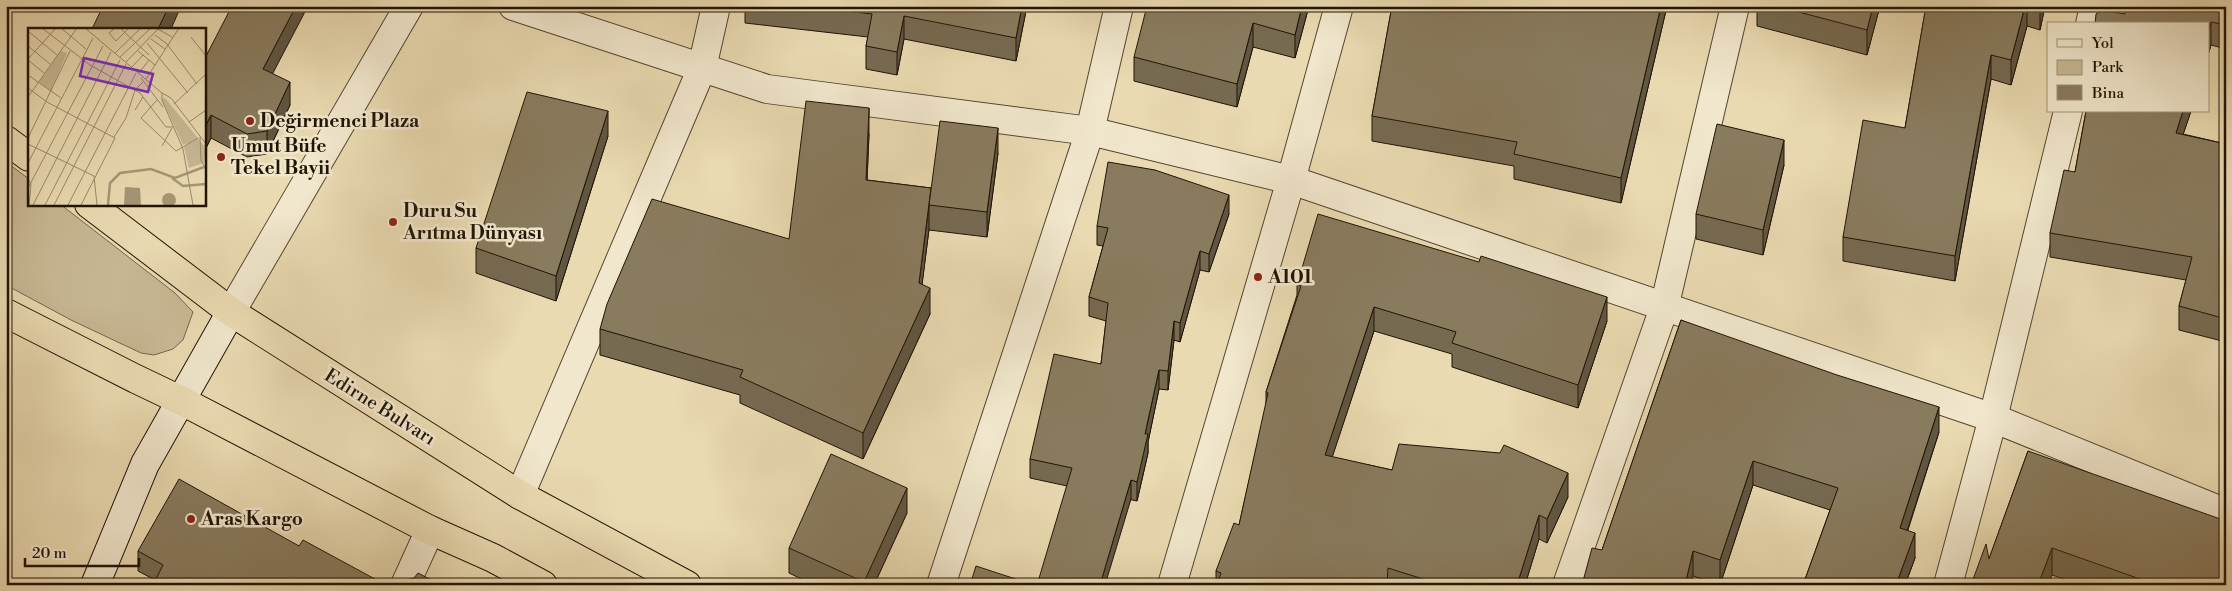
<svg xmlns="http://www.w3.org/2000/svg" width="2232" height="591" viewBox="0 0 2232 591" font-family="'Libre Bodoni',serif">
<style>
.green{fill:#c8b894;stroke:#74664c}
.lines{fill:none;stroke-linecap:round;stroke-linejoin:round}
.street-casing{stroke:#524630;stroke-width:30}
.secondary-casing{stroke:#201405;stroke-width:30}
.highway-casing{stroke:#201405;stroke-width:30}
.street{stroke:#f1e7cc;stroke-width:28}
.secondary{stroke:#f1e7cc;stroke-width:28}
.highway{stroke:#eadab1;stroke-width:28}
.wall{fill:#766a51;stroke:#201405}
.shaded-wall{fill:#605642;stroke:#201405}
.building{fill:#897b5e;stroke:#201405}
.poi-dot{fill:#8f2418;stroke:#f1e7cc;stroke-width:2}
.labels{text-anchor:middle;dominant-baseline:central;stroke-width:5;stroke-linejoin:round;paint-order:stroke}
.poi-label{font-size:19px;font-weight:bold;fill:#201405;stroke:#f1e7cc;text-anchor:start}
.street-label{font-size:19px;fill:#201405;stroke:#f1e7cc}
.inset-river{fill:none;stroke:#a59777;stroke-width:2.5}
.inset-road{fill:none;stroke:#998b6c;stroke-width:1}
.view{fill:#7b2cbf;fill-opacity:0.15;stroke:#7b2cbf;stroke-width:2.5}
.inset-edge{fill:none;stroke:#201405;stroke-width:2.5}
</style>
<rect width="100%" height="100%" fill="#eadab1"/>
<filter id="stains"><feTurbulence type="fractalNoise" baseFrequency=".004" numOctaves="4"/><feColorMatrix values="0 0 0 0 .2 0 0 0 0 .09 0 0 0 0 .02 0 0 0 .5 -.17"/></filter>
<radialGradient id="worn" r=".72"><stop offset=".6" stop-color="#630" stop-opacity="0"/><stop offset="1" stop-color="#630" stop-opacity=".3"/></radialGradient>
<!-- green -->
<path class="green" d="M6,162L29,179V204H60L175,293L193,312L183,340L173,349L154,355L141,353L71,320L6,285Z"/>
<g class="lines">
<!-- street casing -->
<g class="street-casing">
<g id="street">
<path d="M513,6L767,89L1090,131L1291,180L1993,418L2226,513"/>
<path d="M2090,24L2094,6"/>
<path d="M231,312L409,6"/>
<path d="M520,495L702,68L716,6"/>
<path d="M405,585L430,530"/>
<path d="M941,585L1090,131L1119,6"/>
<path d="M1172,585L1291,180L1339,6"/>
<path d="M1567,585L1664,308L1735,6"/>
<path d="M1948,585L1993,418L2068,111"/>
</g>
</g>
<!-- secondary casing -->
<g class="secondary-casing">
<path id="secondary" d="M95,585L145,464L231,312"/>
</g>
<!-- highway casing -->
<g class="highway-casing">
<g id="highway">
<path d="M6,140L29,157"/>
<path d="M89,204L231,312L520,495L687,585"/>
<path d="M6,313L136,379L182,401L430,530L493,558L543,585"/>
</g>
</g>
<!-- street -->
<use href="#street" class="street"/>
<!-- secondary -->
<use href="#secondary" class="secondary"/>
<!-- highway -->
<use href="#highway" class="highway"/>
</g>
<!-- wall -->
<g class="wall">
<path d="M745,6H1027L1016,61L904,39L897,75L866,69V46L868,37L745,23Z"/>
<path d="M1309,6L1295,58L1253,47L1237,107L1134,81V57Z"/>
<path d="M1392,6H1667L1621,203L1514,179V166L1372,141V116Z"/>
<path d="M1757,6H1880L1867,55L1757,26Z"/>
<path d="M1926,6H2045L2040,30L2027,26L2011,85L1991,79L1955,281L1843,261V237L1905,128Z"/>
<path d="M2226,6V49L2211,45L2208,55V24L2125,14Z"/>
<path d="M204,60L273,74L290,105L267,154L247,157L211,138L204,152Z"/>
<path d="M2086,111H2191L2183,134L2226,144V342L2179,330V306L2186,280L2050,257V233L2075,172Z"/>
<path d="M869,134L867,180L931,188L998,153L987,237L929,230V229L922,284L930,314L863,459L740,403V395L600,355V329L789,239Z"/>
<path d="M608,136L556,301L476,273V248Z"/>
<path d="M1784,165L1763,255L1696,239V214Z"/>
<path d="M1229,214L1209,272L1200,270L1180,342L1174,340L1168,390L1159,389L1148,442V453L1137,501L1030,478V459L1101,364L1106,321L1089,316V297L1103,246L1097,245V226Z"/>
<path d="M1297,285L1607,321L1578,408L1452,367V354L1374,331L1332,457L1392,470L1568,497L1547,543L1539,539L1525,585H1216V571L1239,525L1266,406V392L1297,295Z"/>
<path d="M1681,320L1939,432L1908,530L1915,558L1905,585H1803L1830,510L1753,485L1720,585L1693,576L1602,550Z"/>
<path d="M2028,451L2226,585H2081L2052,575L1989,559Z"/>
<path d="M907,513L874,585H814L789,573V548Z"/>
<path d="M299,546L155,580L138,571V551Z"/>
</g>
<!-- shaded-wall -->
<g class="shaded-wall">
<path d="M169,6H181L171,29H158Z"/>
<path d="M296,6H308L263,92V69Z"/>
<path d="M1022,6H1027L1016,61V38Z"/>
<path d="M1302,6H1309L1295,58V35Z"/>
<path d="M1661,6H1667L1621,203V178Z"/>
<path d="M1873,6H1880L1867,55V30Z"/>
<path d="M2025,6H2027V26L2011,85V60Z"/>
<path d="M2040,6H2045L2040,30Z"/>
<path d="M904,16V39L897,75V52Z"/>
<path d="M2211,22V45L2208,55V31Z"/>
<path d="M1253,23V47L1237,107V84Z"/>
<path d="M1991,55V79L1955,281V256Z"/>
<path d="M290,82V105L267,154V131Z"/>
<path d="M869,108V134L866,206V180Z"/>
<path d="M608,111V136L556,301V276Z"/>
<path d="M2183,111H2191L2176,156V133Z"/>
<path d="M211,115V138L204,152V129Z"/>
<path d="M998,128V153L987,237V212Z"/>
<path d="M1784,140V165L1763,255V230Z"/>
<path d="M1229,195V214L1209,272V254Z"/>
<path d="M929,205V229L919,309V283Z"/>
<path d="M1200,251V270L1180,342V323Z"/>
<path d="M930,288V314L863,459V433Z"/>
<path d="M1607,297V321L1578,408V385Z"/>
<path d="M1374,307V331L1325,479V455Z"/>
<path d="M1174,321V340L1168,390V371Z"/>
<path d="M1159,370V389L1148,442V453L1137,501V482L1145,434Z"/>
<path d="M1939,407V432L1900,553V528Z"/>
<path d="M1753,461V485L1720,585V560Z"/>
<path d="M1568,473V497L1547,543V519Z"/>
<path d="M1131,480V499L1105,585H1100Z"/>
<path d="M907,488V513L874,585H864V582Z"/>
<path d="M1539,515V539L1525,585H1517Z"/>
<path d="M1915,533V558L1905,585H1896Z"/>
<path d="M2052,548V575L2048,585H2038Z"/>
<path d="M1693,551V576L1691,585H1685Z"/>
</g>
<!-- building -->
<g class="building">
<path d="M103,6H169L158,29H92Z"/>
<path d="M232,6H296L263,69L290,82L267,131L247,134L211,115L204,129V60Z"/>
<path d="M804,6H1022L1016,38L904,16L897,52L866,46L872,14Z"/>
<path d="M1147,6H1302L1295,35L1253,23L1237,84L1134,57Z"/>
<path d="M1392,6H1661L1621,178L1514,154L1517,142L1372,116Z"/>
<path d="M1776,6H1873L1867,30Z"/>
<path d="M1926,6H2025L2011,60L1991,55L1955,256L1843,237L1863,120L1905,128Z"/>
<path d="M2126,6H2226V25L2211,22L2208,31V24H2095L2096,14L2102,10L2125,14Z"/>
<path d="M527,92L608,111L556,276L476,248Z"/>
<path d="M806,101L869,108L866,180L931,188L919,283L930,288L863,433L740,377L743,370L600,329L607,304L652,199L789,239Z"/>
<path d="M2086,111H2183L2176,133L2226,144V319L2179,306L2192,257L2050,233L2064,170L2075,172Z"/>
<path d="M940,121L998,128L987,212L929,205Z"/>
<path d="M1717,124L1784,140L1763,230L1696,214Z"/>
<path d="M1108,162L1155,170L1229,195L1209,254L1200,251L1180,323L1174,321L1168,371L1159,370L1145,434H1148L1137,482L1131,480L1100,585H1037L1072,468L1030,459L1054,354L1101,364L1108,303L1089,297L1108,228L1097,226Z"/>
<path d="M1318,214L1479,262L1481,256L1607,297L1578,385L1452,343L1456,332L1374,307L1325,455L1392,470L1399,444L1500,453L1504,445L1568,473L1547,519L1539,515L1517,585H1442L1388,568L1387,585H1217L1221,573L1216,571L1234,523L1239,525L1268,393L1266,392L1301,286L1297,285Z"/>
<path d="M1681,320L1837,375L1939,407L1900,528L1915,533L1896,585H1803L1838,488L1753,461L1720,560L1693,551L1685,585H1582L1592,548L1602,550Z"/>
<path d="M2028,451L2226,521V585H2157L2052,548L2038,585H1971L1986,544L1989,559Z"/>
<path d="M831,454L907,488L864,582L789,548Z"/>
<path d="M179,479L299,546L303,540L386,585H153L163,565L138,551Z"/>
<path d="M976,566L1034,585H970Z"/>
<path d="M418,573L441,585H403L405,580L414,578Z"/>
</g>
<!-- markers -->
<g class="poi-dot">
<circle cx="250" cy="121" r="5"/>
<circle cx="221" cy="157" r="5"/>
<circle cx="393" cy="222" r="5"/>
<circle cx="1258" cy="277" r="5"/>
<circle cx="191" cy="519" r="5"/>
</g>
<g class="labels">
<!-- poi labels -->
<g class="poi-label">
<text x="260" y="121">Değirmenci Plaza</text>
<text x="231" y="146">Umut Büfe<tspan x="231" dy="22">Tekel Bayii</tspan></text>
<text x="403" y="211">Duru Su<tspan x="403" dy="22">Arıtma Dünyası</tspan></text>
<text x="1268" y="277">A101</text>
<text x="201" y="519">Aras Kargo</text>
</g>
<!-- street labels -->
<g class="street-label">
<text transform="translate(380 407) rotate(32)">Edirne Bulvarı</text>
</g>
</g>
<!-- overview -->
<g transform="translate(28 28)">
<rect width="178" height="178" fill="#eadab1"/>
<path d="M33,23L39,25L23,63L11,54ZM137,70L178,120L176,135L161,140L156,119L160,115L155,117L134,71Z" fill="#c8b894"/>
<path d="M97,159L112,160L113,177H96ZM134 172a7 7 0 1 1 14 0a7 7 0 1 1-14 0Z" fill="#a59777"/>
<path class="inset-river" d="M144,150L155,158L178,156M80,177L82,155L92,145L123,141L147,150L176,139"/>
<path class="inset-road" d="M14,0L62,37L112,65L138,99H145M33,0L58,21M57,0L134,65V72L155,121L161,155M87,0L81,5L88,13L101,0M92,0L121,27M128,0L144,9M0,3L29,27M127,7L139,16L169,56M163,9L178,28M123,11L137,21M119,15L160,65M0,18L22,36M110,23L127,37M87,25L113,0M92,29L123,0M0,31L28,0M0,32L16,45M98,34L131,0M104,39L115,27M111,45L121,32M0,47L33,70M113,50L135,79M118,51L151,0M0,60L19,74L87,110L53,177M134,65L143,70L178,116M0,69L49,0M129,72L113,90L148,123L170,110M146,76L178,46M107,82L115,69M161,94L178,82M86,109L98,90L107,62L115,54M172,109L173,132L178,142M0,110L42,23M0,116L66,148L69,177M134,118L144,100M0,135L65,10M0,151L3,156L1,177M161,155L165,177M0,160L75,18M5,177L83,24M17,177L92,32M26,177L98,36M40,177L108,45"/>
<path class="view" d="M56,30L125,46L120,64L52,48Z"/>
<rect width="178" height="178" class="inset-edge"/>
</g>
<!-- margin -->
<rect width="2232" height="591" fill="none" stroke="#eadab1" stroke-width="25"/>
<rect x="8" y="8" width="2217" height="576" fill="none" stroke="#201405" stroke-width="2.5"/>
<rect x="12" y="12" width="2207" height="566" fill="none" stroke="#201405"/>
<!-- legend -->
<rect x="2047" y="22" width="162" height="90" fill="#f1e7cc" stroke="#9d937c"/>
<rect x="2057" y="39" width="25" height="8" fill="#f1e7cc" stroke="#9d937c"/>
<text x="2092" y="48" font-size="15" fill="#201405">Yol</text>
<rect x="2057" y="60" width="25" height="15" fill="#c8b894" stroke="#9d937c"/>
<text x="2092" y="72" font-size="15" fill="#201405">Park</text>
<rect x="2057" y="85" width="25" height="15" fill="#897b5e" stroke="#9d937c"/>
<text x="2092" y="98" font-size="15" fill="#201405">Bina</text>
<!-- scale -->
<path d="M25 558v8h114v-8" fill="none" stroke="#201405" stroke-width="2.5"/>
<text x="32" y="558" font-size="15" fill="#201405" stroke="#f1e7cc" stroke-width="4" paint-order="stroke">20 m</text>
<rect width="100%" height="100%" filter="url(#stains)"/>
<rect width="100%" height="100%" fill="url(#worn)"/>
</svg>
